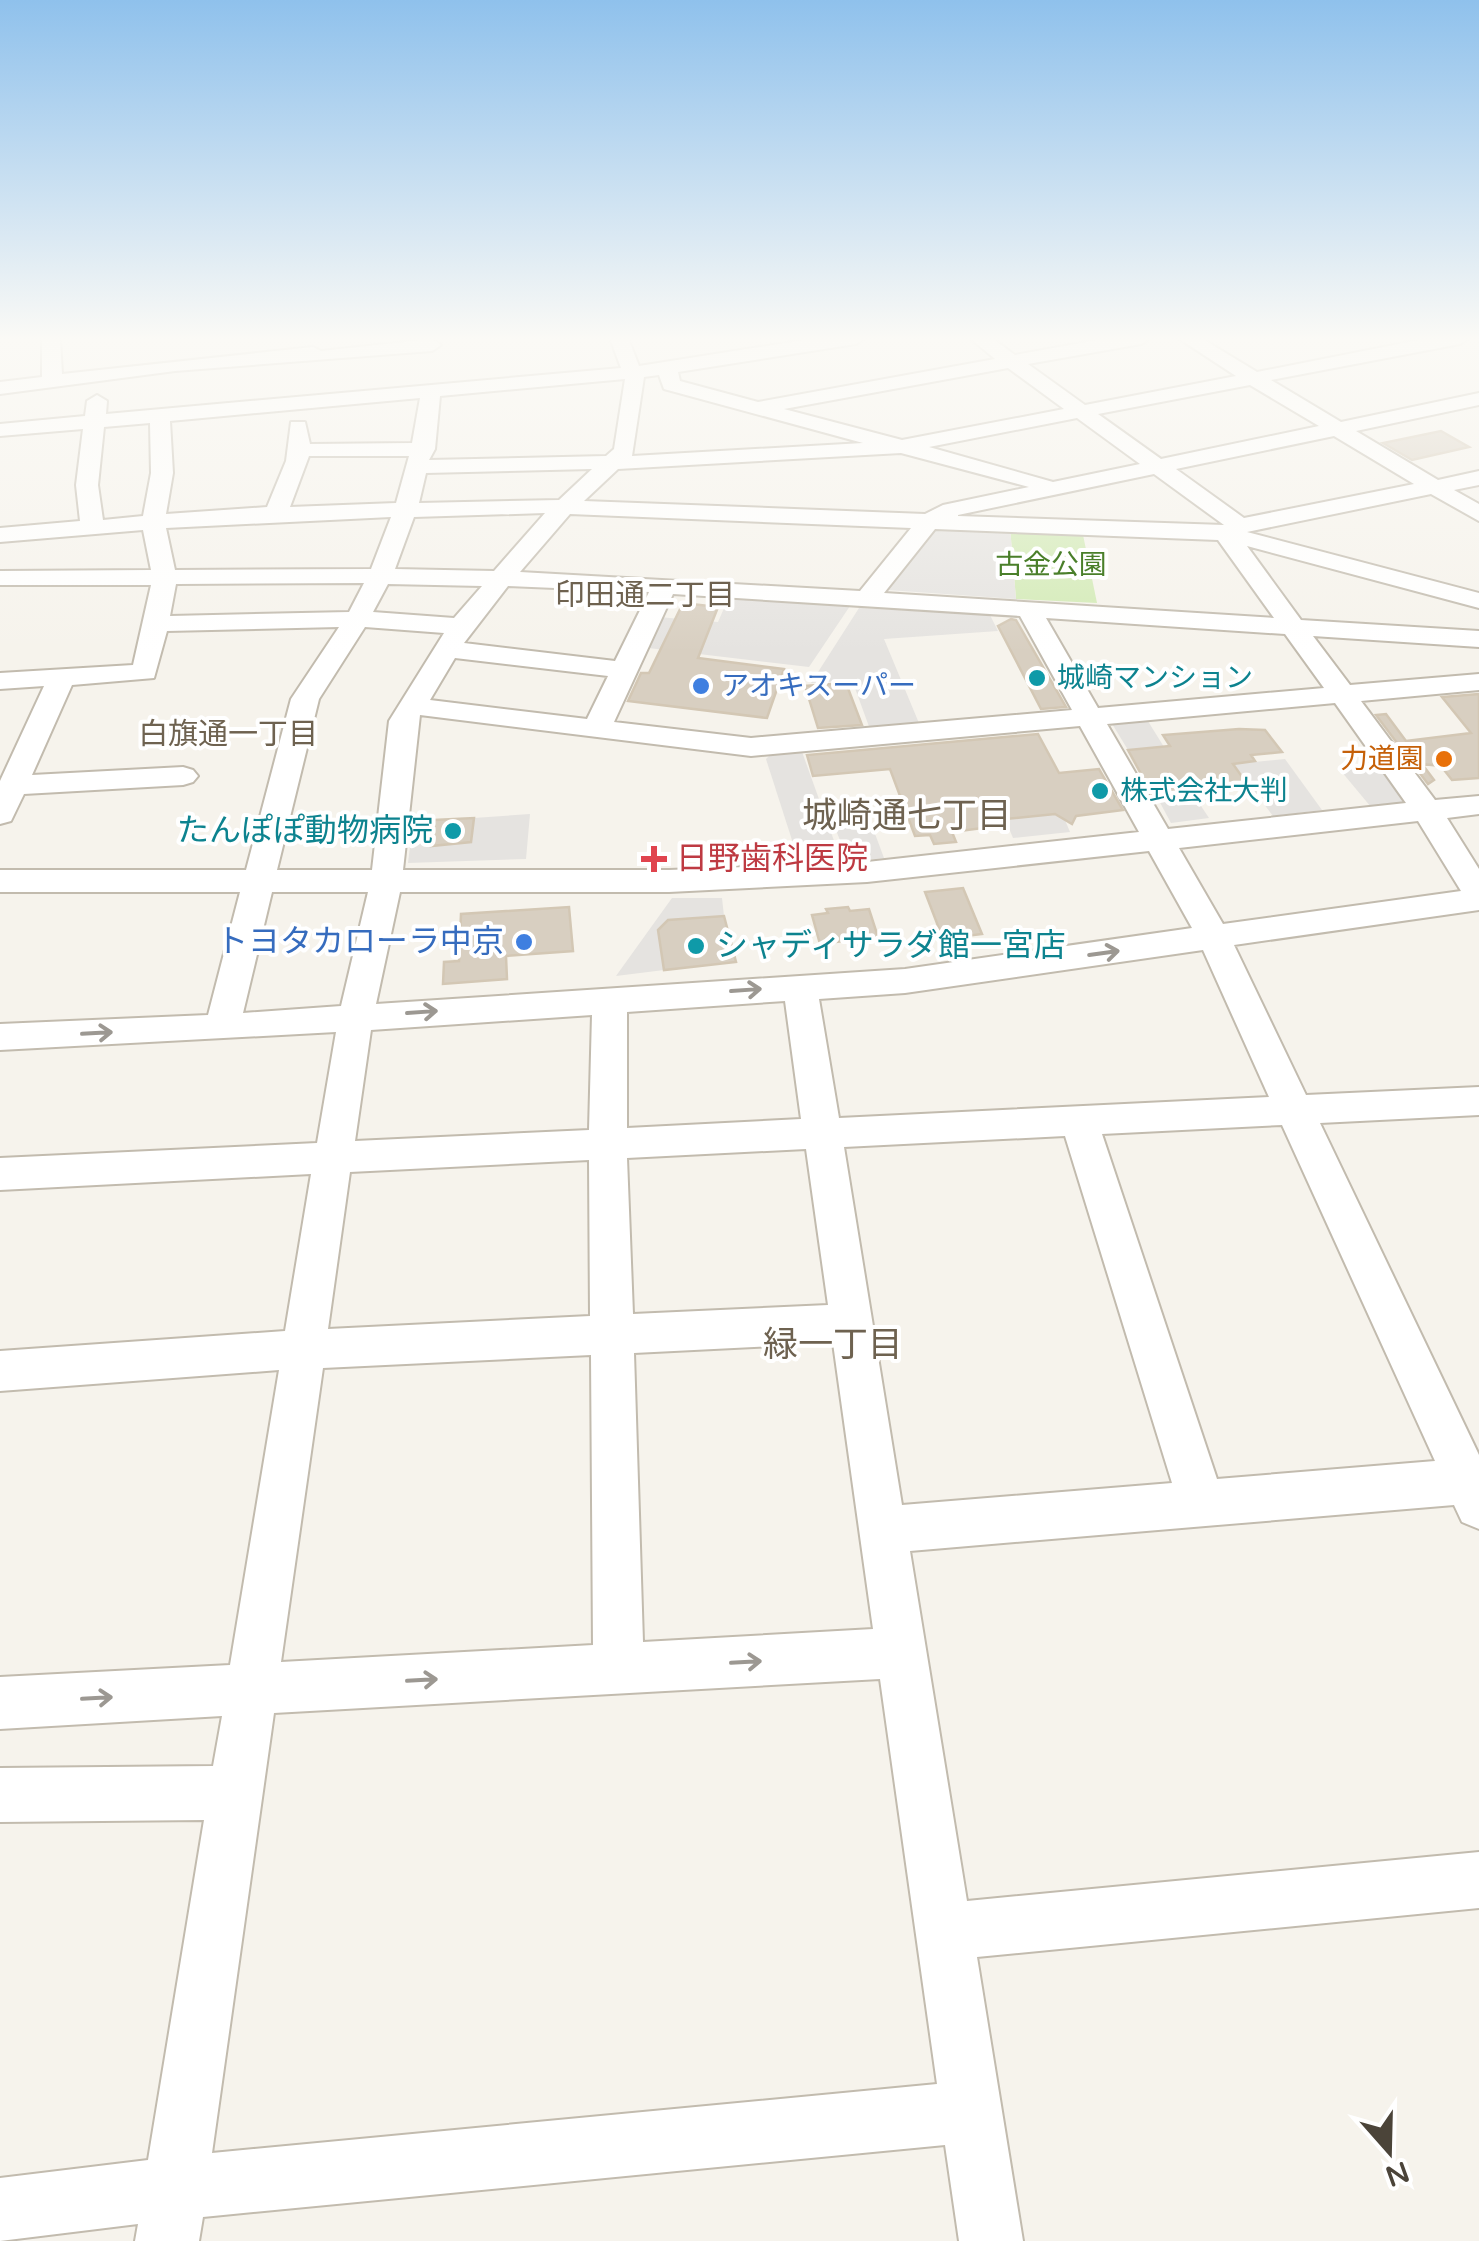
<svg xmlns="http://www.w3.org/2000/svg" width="1479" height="2241" viewBox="0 0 1479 2241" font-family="'Varela Round','Noto Sans JP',sans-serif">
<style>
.green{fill:#d2eab5}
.parking{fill:#e5e3e0}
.building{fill:#d8cfc1;stroke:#d3c7b4;stroke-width:2.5}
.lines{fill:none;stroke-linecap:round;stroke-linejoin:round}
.minor-casing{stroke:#c2bbae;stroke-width:4}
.minor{fill:#fff;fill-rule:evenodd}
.oneway{stroke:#9c9892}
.culture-dot{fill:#0f9aa8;stroke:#fff;stroke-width:4}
.shop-dot{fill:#3f7fe0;stroke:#fff;stroke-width:4}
.food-dot{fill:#e8710a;stroke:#fff;stroke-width:4}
.health-dot{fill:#e0444e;stroke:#fff;stroke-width:4}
.labels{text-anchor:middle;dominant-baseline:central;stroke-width:8;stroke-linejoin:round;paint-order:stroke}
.far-park-label{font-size:28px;fill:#4a7f2a;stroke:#fff}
.far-culture-label{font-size:28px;fill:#0d838f;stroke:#fff;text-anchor:start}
.far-shop-label{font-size:28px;fill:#366cbe;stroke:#fff;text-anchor:start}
.far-food-label{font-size:28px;fill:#c56008;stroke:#fff;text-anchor:end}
.far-neighbourhood-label{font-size:30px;fill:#6e6250;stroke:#fff}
.culture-label{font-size:32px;fill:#0d838f;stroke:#fff;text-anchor:end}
.health-label{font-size:32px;fill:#be3a42;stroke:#fff;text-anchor:start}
.shop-label{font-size:32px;fill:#366cbe;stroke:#fff;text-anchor:end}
.neighbourhood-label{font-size:35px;fill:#6e6250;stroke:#fff}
</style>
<rect width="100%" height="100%" fill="#f6f3ec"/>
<!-- green -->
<path class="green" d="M1010,527L1082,530L1097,603L1016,599Z"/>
<!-- parking -->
<g class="parking">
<path d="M945,526L1010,527L1016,599L888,590L924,536Z"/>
<path d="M728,599L850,606L809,667L640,647L658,617L718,622Z"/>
<path d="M859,608L990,615L998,631L884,639L921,728L871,732L852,680L811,683Z"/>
<path d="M1146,718L1164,747L1128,750L1111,722Z"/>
<path d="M801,749L842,863L800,865L766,759L774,751Z"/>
<path d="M1285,759L1322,810L1273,816L1234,764Z"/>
<path d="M1380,766L1409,802L1371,807L1341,771Z"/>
<path d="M1193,794L1209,818L1171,823L1157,797Z"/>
<path d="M1062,813L1070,832L1013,838L1005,819Z"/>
<path d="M530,814L526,859L408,863L413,822L434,820L432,845L471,841L474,818Z"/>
<path d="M871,823L884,858L849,862L835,828Z"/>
<path d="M672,898H722L724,916L669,920L658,930L664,970L616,976Z"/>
</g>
<!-- building -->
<g class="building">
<path d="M1441,431L1469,447L1412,460L1383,443Z"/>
<path d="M683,603L718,607L698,658L784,669L767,718L628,701L641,673H649Z"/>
<path d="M1011,619L1016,620L1066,707L1041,709L998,626Z"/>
<path d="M846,683L862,725L818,728L805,686Z"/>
<path d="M1479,694V778L1452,780L1441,766L1422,764L1434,780L1428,784L1376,715L1386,714L1406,741L1471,733L1442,697Z"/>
<path d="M1239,729L1265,730L1282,752L1251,755L1255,761L1233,764L1250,788L1154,798L1128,750L1170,746L1163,735Z"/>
<path d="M1038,734L1059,773L1099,769L1123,810L1076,816L1072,824L1055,814L995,820L998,826L952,832L956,842L934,844L930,835L915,836L890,769L813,776L807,755Z"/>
<path d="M474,818L471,842L431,846L434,820Z"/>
<path d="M963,888L982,934L943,939L925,892Z"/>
<path d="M569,907L573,951L506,956L507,979L443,984L444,962L459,961L461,914Z"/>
<path d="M848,907L850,911L869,909L878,937L820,944L812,915L828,913L826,909Z"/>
<path d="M724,916L736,962L664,970L658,930L668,920Z"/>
</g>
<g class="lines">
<!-- minor casing -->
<g class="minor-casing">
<g id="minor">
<path d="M42,338H60L62,374L313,347L321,351L432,339L441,345L432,351L175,371L0,394V382L42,377Z"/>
<path d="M610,338H628L639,366L817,338H865L856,344L678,372L680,381L758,402L995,359L970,338H992L1015,355L1108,338H1150L1141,344L1028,364L1085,405L1236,376L1178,338H1201L1257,372L1429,338H1469L1460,344L1271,380L1341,422L1479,393V405L1356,431L1438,480L1479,471V485L1454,490L1479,504V521L1431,494L1247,532L1479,593V608L1247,546L1301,620L1479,631V647L1313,636L1350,685L1479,674V690L1361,701L1435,800L1479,796V814L1447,818L1479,869V910L1234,945L1306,1095L1479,1087V1115L1320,1123L1479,1455V1529L1462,1522L1454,1505L910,1551L967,1901L1479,1852V1908L977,1957L1023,2241H959L945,2145L203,2217L199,2241H135L138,2224L0,2241V2178L148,2160L204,1820L0,1822V1768L213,1766L222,1716L0,1729V1677L230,1665L279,1370L0,1391V1351L285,1331L311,1174L0,1190V1158L317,1143L336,1032L0,1050V1024L208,1015L240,892H0V870H246L291,699L339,627L167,631L154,678L72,685L32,775L183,767L193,770L198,776L193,782L183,785L24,794L11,821L0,824V781L44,686L0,689V673L133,665L151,585H0V571L151,570L143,530L0,542V528L80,521L76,485L83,429L0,436V424L85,416L87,401L97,395L107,401L106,414L621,368ZM1008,368L1064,409L902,440L784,409ZM659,375L664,389L863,443L632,456L644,377ZM625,379L614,449L606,456L429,460L435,449L440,396ZM1250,385L1319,426L1161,459L1098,414ZM420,398L412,443L310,444L305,422H291L286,461L267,507L166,514L173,473L170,421ZM1077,418L1140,464L1053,482L929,447ZM150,423L151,473L143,516L103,520L98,485L104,427ZM1334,436L1414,484L1244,518L1176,469ZM901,453L1029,487L943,505L925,514L584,501L618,469ZM309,456H409L396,503L290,507ZM592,469L559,500L419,503L426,473ZM1154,474L1224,525L958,516V515ZM545,513L494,571L395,569L414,517ZM570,514L911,528L860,591L520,572ZM391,517L371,569L175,570L166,528ZM935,529L1218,540L1274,618L884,593ZM364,583L349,612L170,616L176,584ZM388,584L482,586L454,618L373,612ZM508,586L649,592L615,661L464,643ZM673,594L1020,616L1072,710L751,738L614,722ZM1046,618L1285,634L1324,688L1098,708ZM365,627L444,633L389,721L372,870H277L319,699ZM455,658L608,676L587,719L430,700ZM1335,703L1406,803L1168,829L1107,724ZM420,715L751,756L1080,726L1139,832L867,862L669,870H403ZM1418,821L1461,891L1223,924L1179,848ZM1149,851L1192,928L905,969L376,1004L400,892H669L867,882ZM272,892H368L341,1006L243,1013ZM1203,950L1269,1097L839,1118L819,999L905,993ZM785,1001L801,1119L627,1128V1012ZM592,1015L589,1130L355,1141L371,1030ZM1282,1125L1435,1461L1217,1479L1102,1134ZM1065,1136L1172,1483L902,1505L844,1147ZM806,1149L828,1305L633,1314L627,1158ZM589,1160L590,1316L328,1329L350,1172ZM833,1343L873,1629L643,1642L634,1353ZM591,1355L593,1645L281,1662L323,1368ZM880,1679L937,2084L212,2153L274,1713Z"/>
</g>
</g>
<!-- minor -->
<use href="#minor" class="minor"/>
</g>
<!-- one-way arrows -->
<defs><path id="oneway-shaft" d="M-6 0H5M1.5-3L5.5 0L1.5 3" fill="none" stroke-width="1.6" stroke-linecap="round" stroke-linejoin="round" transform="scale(2.5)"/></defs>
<g class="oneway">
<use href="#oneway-shaft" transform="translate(1104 953) rotate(-8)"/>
<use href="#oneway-shaft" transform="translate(746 990) rotate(-4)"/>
<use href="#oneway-shaft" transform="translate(422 1012) rotate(-4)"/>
<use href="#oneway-shaft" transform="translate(97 1033) rotate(-3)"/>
<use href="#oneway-shaft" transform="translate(746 1662) rotate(-3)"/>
<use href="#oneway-shaft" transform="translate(422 1680) rotate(-3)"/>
<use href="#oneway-shaft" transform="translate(97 1698) rotate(-3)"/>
</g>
<!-- sky -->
<linearGradient id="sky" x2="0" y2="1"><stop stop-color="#8fc1ec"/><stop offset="0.52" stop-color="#fbfaf6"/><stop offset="1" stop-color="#fbfaf6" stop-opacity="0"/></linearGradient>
<rect width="1479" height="652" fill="url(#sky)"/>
<!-- markers -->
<g class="culture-dot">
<circle cx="1037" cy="678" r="10"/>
<circle cx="1100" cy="791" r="10"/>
<circle cx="453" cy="831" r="10"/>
<circle cx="696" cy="946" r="10"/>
</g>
<g class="shop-dot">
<circle cx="701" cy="686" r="10"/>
<circle cx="524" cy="942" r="10"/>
</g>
<circle class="food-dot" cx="1444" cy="759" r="10"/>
<path class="health-dot" d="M649 844h10v10h10v10h-10v10h-10v-10h-10v-10h10z"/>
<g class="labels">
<!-- far-park labels -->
<g class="far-park-label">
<text x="1051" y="565">古金公園</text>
</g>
<!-- far-culture labels -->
<g class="far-culture-label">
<text x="1057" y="678">城崎マンション</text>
<text x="1120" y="791">株式会社大判</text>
</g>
<!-- far-shop labels -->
<g class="far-shop-label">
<text x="721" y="686">アオキスーパー</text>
</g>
<!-- far-food labels -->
<g class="far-food-label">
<text x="1424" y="759">力道園</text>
</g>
<!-- far-neighbourhood labels -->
<g class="far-neighbourhood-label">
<text x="645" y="595">印田通二丁目</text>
<text x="228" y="734">白旗通一丁目</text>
</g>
<!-- culture labels -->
<g class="culture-label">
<text x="433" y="831">たんぽぽ動物病院</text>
<text x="716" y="946" text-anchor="start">シャディサラダ館一宮店</text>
</g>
<!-- health labels -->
<g class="health-label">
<text x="676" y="859">日野歯科医院</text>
</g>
<!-- shop labels -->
<g class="shop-label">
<text x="504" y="942">トヨタカローラ中京</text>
</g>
<!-- neighbourhood labels -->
<g class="neighbourhood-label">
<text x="907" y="816">城崎通七丁目</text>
<text x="833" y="1345">緑一丁目</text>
</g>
</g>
<!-- north arrow -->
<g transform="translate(1389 2151) rotate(160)" stroke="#ffffff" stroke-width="8" paint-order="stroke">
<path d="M0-8L18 38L0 25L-18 38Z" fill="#4b4439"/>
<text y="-15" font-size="28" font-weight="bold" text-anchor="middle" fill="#4b4439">N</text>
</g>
</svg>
